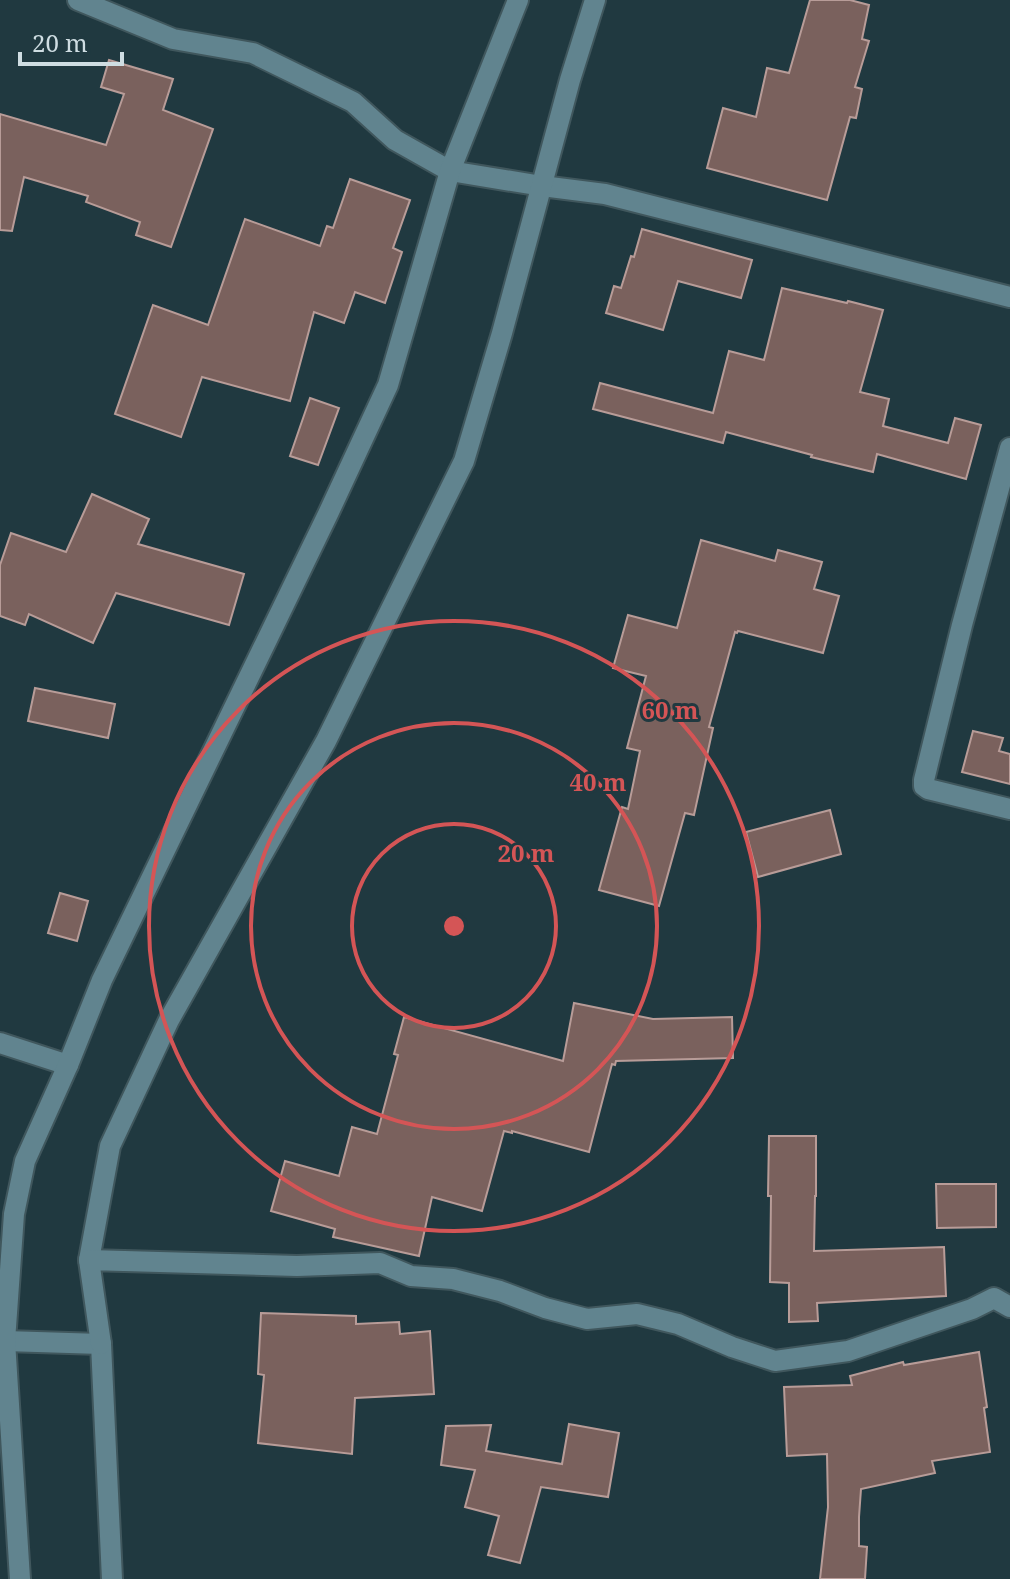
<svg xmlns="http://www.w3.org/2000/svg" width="1010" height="1579" viewBox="0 0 1010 1579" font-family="'Noto Serif',serif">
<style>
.building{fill:#7a615d;stroke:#b89c98;stroke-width:2}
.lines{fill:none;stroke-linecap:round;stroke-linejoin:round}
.minor-casing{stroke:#40575d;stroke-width:24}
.minor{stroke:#61848f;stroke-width:20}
.ring{fill:none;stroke:#d45556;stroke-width:4}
.centre{fill:#d45556;stroke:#203940;stroke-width:4}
.ring-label{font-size:24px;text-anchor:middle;font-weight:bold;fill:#d45556;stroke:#203940;stroke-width:6;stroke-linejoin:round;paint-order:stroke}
</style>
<rect width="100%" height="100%" fill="#203940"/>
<!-- building -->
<g class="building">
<path d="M810,0H850L869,5L862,39L869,41L855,87L862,89L856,118L850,117L827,200L707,168L723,108L756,117L767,68L789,73Z"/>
<path d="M109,60L173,79L163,110L213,129L171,247L136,235L140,222L86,202L88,196L24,177L12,231L0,230V114L106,145L124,94L101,87Z"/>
<path d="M350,179L410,200L393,248L402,252L385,303L355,292L344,323L314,312L290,401L202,377L181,437L115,414L153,305L208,325L245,219L320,246L327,226L333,228Z"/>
<path d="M642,229L752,260L741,298L678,281L663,330L606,313L614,286L621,288L631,256L634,257Z"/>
<path d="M782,288L847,303L848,301L883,310L860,392L889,399L883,426L948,443L955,418L981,425L966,479L877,454L873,472L811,457L812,455L726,432L723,443L593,409L600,383L713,413L729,351L764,360Z"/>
<path d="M310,398L339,408L318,465L290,456Z"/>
<path d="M92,494L149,519L138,544L244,574L229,625L116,593L93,643L29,614L25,625L0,616V565L11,533L66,552Z"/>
<path d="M701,540L775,561L778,550L822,562L814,589L839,596L823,653L738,631L737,633L735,632L709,727L713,728L694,815L685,813L659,906L599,890L622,807L628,809L640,751L627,748L646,676L613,668L628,615L677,628Z"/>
<path d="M35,688L115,704L108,738L28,721Z"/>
<path d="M973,731L1003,738L999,751L1010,754V784L962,772Z"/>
<path d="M830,810L841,854L758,877L746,832Z"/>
<path d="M60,893L88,901L77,941L48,933Z"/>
<path d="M574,1003L653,1019L732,1017L733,1058L616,1061L615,1065L612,1064L589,1152L512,1131V1133L504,1131L482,1211L432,1197L419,1256L333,1237L335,1229L271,1211L285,1161L339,1176L352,1127L377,1134L398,1055L394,1054L404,1017L563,1061Z"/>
<path d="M769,1136H816V1196H815L814,1251L944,1247L946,1296L817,1303L818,1321L789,1322V1283L770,1282L771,1196H768Z"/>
<path d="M936,1184H996V1227L937,1228Z"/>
<path d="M261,1313L356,1316V1324L399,1322L400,1334L430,1331L434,1394L355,1398L352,1454L258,1443L264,1375L258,1374Z"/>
<path d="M979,1352L987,1407L984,1408L990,1452L932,1461L935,1473L861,1489L859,1517V1546L867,1547L865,1579H820L828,1507L827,1454L787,1456L784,1387L852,1385L850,1376L903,1362L904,1365Z"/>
<path d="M569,1424L619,1433L608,1497L541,1487L520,1563L488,1555L499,1516L465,1507L475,1470L441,1465L446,1426L491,1425L486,1451L562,1464Z"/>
</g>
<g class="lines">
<!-- minor casing -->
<g class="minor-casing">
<g id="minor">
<path d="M78,0L173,39L253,53L353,102L395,140L450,171L542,186L605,194L1010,297"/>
<path d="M1010,448L962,625L924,780V786L928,789L1010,809"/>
<path d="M0,1043L68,1065"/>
<path d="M89,1260L110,1146L169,1020L326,741L464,461L502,333L570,80L595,0"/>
<path d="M5,1341L101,1344L112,1579"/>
<path d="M101,1344L89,1260L297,1266L380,1263L411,1276L453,1279L500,1291L545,1308L587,1319L637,1314L678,1324L732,1347L775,1361L848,1351L972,1309L994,1298L1010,1307"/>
<path d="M20,1579L5,1341L14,1214L25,1161L68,1065L102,980L328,514L388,385L450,171L518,0"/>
</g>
</g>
<!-- minor -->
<use href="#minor" class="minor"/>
</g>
<!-- distance rings -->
<g class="ring">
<circle cx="454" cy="926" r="102"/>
<circle cx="454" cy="926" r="203"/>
<circle cx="454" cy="926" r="305"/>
</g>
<circle cx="454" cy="926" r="12" class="centre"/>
<g class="ring-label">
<text x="670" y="719">60 m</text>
<text x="598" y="791">40 m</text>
<text x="526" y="862">20 m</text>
</g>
<!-- scale -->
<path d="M20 52v12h102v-12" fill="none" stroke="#cfdde2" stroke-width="4"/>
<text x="32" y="52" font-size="24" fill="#cfdde2" stroke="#203940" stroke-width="6" paint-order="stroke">20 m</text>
</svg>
